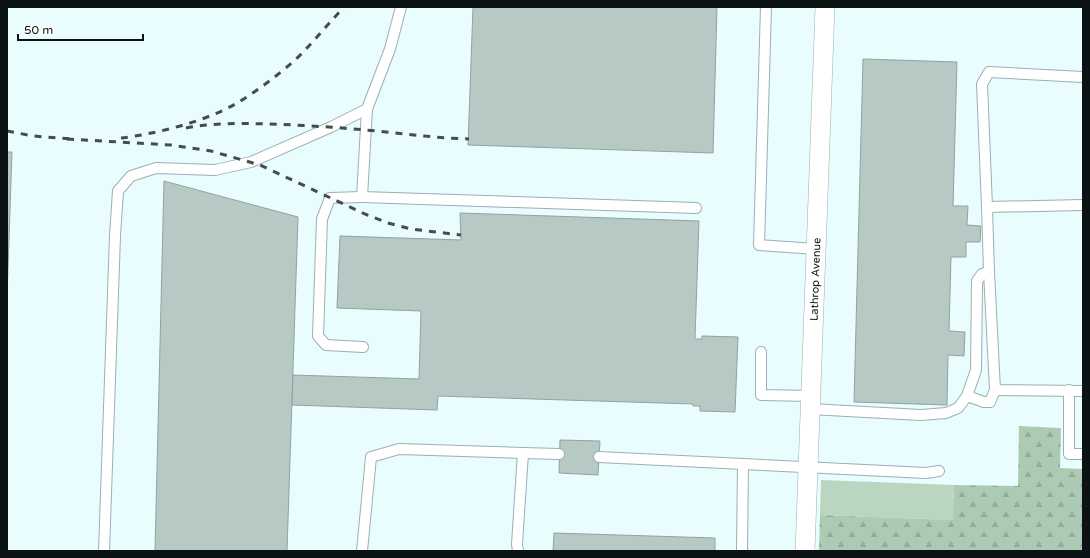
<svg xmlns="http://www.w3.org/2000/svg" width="1090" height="558" viewBox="0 0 1090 558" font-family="'Varela Round',sans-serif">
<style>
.grass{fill:#bad5c0}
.forest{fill:url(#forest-firs)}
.building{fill:#b7c9c4;stroke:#92a39e}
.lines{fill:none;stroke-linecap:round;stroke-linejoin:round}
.lane-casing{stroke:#9cafb1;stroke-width:12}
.street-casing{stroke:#9cafb1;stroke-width:20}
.lane{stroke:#fff;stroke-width:10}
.street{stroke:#fff;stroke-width:19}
.rail{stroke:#434d4e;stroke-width:3;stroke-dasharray:7 7;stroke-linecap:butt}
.labels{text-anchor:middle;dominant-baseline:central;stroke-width:4;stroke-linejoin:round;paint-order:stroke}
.street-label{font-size:11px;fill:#0c1314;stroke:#fff}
</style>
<defs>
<pattern id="forest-firs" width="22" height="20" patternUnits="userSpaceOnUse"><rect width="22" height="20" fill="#adcab4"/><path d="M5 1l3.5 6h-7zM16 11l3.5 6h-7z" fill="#94ad9a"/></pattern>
</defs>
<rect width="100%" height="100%" fill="#e9fcfe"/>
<!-- grass -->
<path class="grass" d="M821,480L954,485L953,520L820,515Z"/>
<!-- forest -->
<path class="forest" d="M1019,426L1061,428L1060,468L1083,469V551H819L820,515L953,520L954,485L1018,486Z"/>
<!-- building -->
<g class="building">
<path d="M473,7H717L713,153L468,145Z"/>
<path d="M863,59L957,62L953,206H968L967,225L981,226L980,242H966V257H951L949,331L965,332L964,356L948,355L947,405L854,402Z"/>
<path d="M7,152H12L7,297Z"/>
<path d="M164,181L298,217L287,551H155Z"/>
<path d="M460,213L699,221L695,339H702V336L738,337L735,412L700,411V406H693V404L438,396L437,410L292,405L293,375L419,379L421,311L337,308L340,236L461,240Z"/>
<path d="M560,440L600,441L598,475L559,473Z"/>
<path d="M554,533L715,538V551H553Z"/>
</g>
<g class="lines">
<!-- lane casing -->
<g class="lane-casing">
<g id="lane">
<path d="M766,7L759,245L816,249"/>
<path d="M367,109L362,197L696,208"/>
<path d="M362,197L330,198L322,219L318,336L326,345L363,347"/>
<path d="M1083,205L987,207L989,272L995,390L1083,391"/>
<path d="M987,207L982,84L989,72L1083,77"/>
<path d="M761,352V395L810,396"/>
<path d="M1069,390V454H1083"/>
<path d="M967,396L984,402H990L995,390"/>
<path d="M810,409L921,415L946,413L958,408L967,396L976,370L977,281L982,274L989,272"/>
<path d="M599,457L926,473L939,471"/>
<path d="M104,551L115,236L118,191L131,176L156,168L215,170L251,162L331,127L367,109L390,49L401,7"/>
<path d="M362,551L371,457L399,449L523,453"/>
<path d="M518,551L517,544L523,453L559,454"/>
<path d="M742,551L743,464"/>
</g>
</g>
<!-- street casing -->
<g class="street-casing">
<g id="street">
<path id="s1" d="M805,551L825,7"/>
</g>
</g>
<!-- lane -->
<use href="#lane" class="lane"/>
<!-- street -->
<use href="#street" class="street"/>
<!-- rail -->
<g class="rail">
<path d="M186,128C213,123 240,123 268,124C300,125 333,127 365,130C400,133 434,138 469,139"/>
<path d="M7,131L33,136L73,139"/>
<path d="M121,138C156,134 207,121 237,103C257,91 277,76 294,61C312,44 327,25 344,7"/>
<path d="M67,139L171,145L211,151L260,165L365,214L388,223L411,229L461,235"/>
</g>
</g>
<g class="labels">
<!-- street labels -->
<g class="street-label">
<text stroke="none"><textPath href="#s1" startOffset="272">Lathrop Avenue</textPath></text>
</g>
</g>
<!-- border -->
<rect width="1090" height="558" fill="none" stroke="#0c1314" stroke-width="16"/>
<!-- scale -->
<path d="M18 34v6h125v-6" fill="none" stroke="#0c1314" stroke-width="2"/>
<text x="24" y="34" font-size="12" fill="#0c1314" stroke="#ffffff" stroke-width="3" paint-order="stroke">50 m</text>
</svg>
